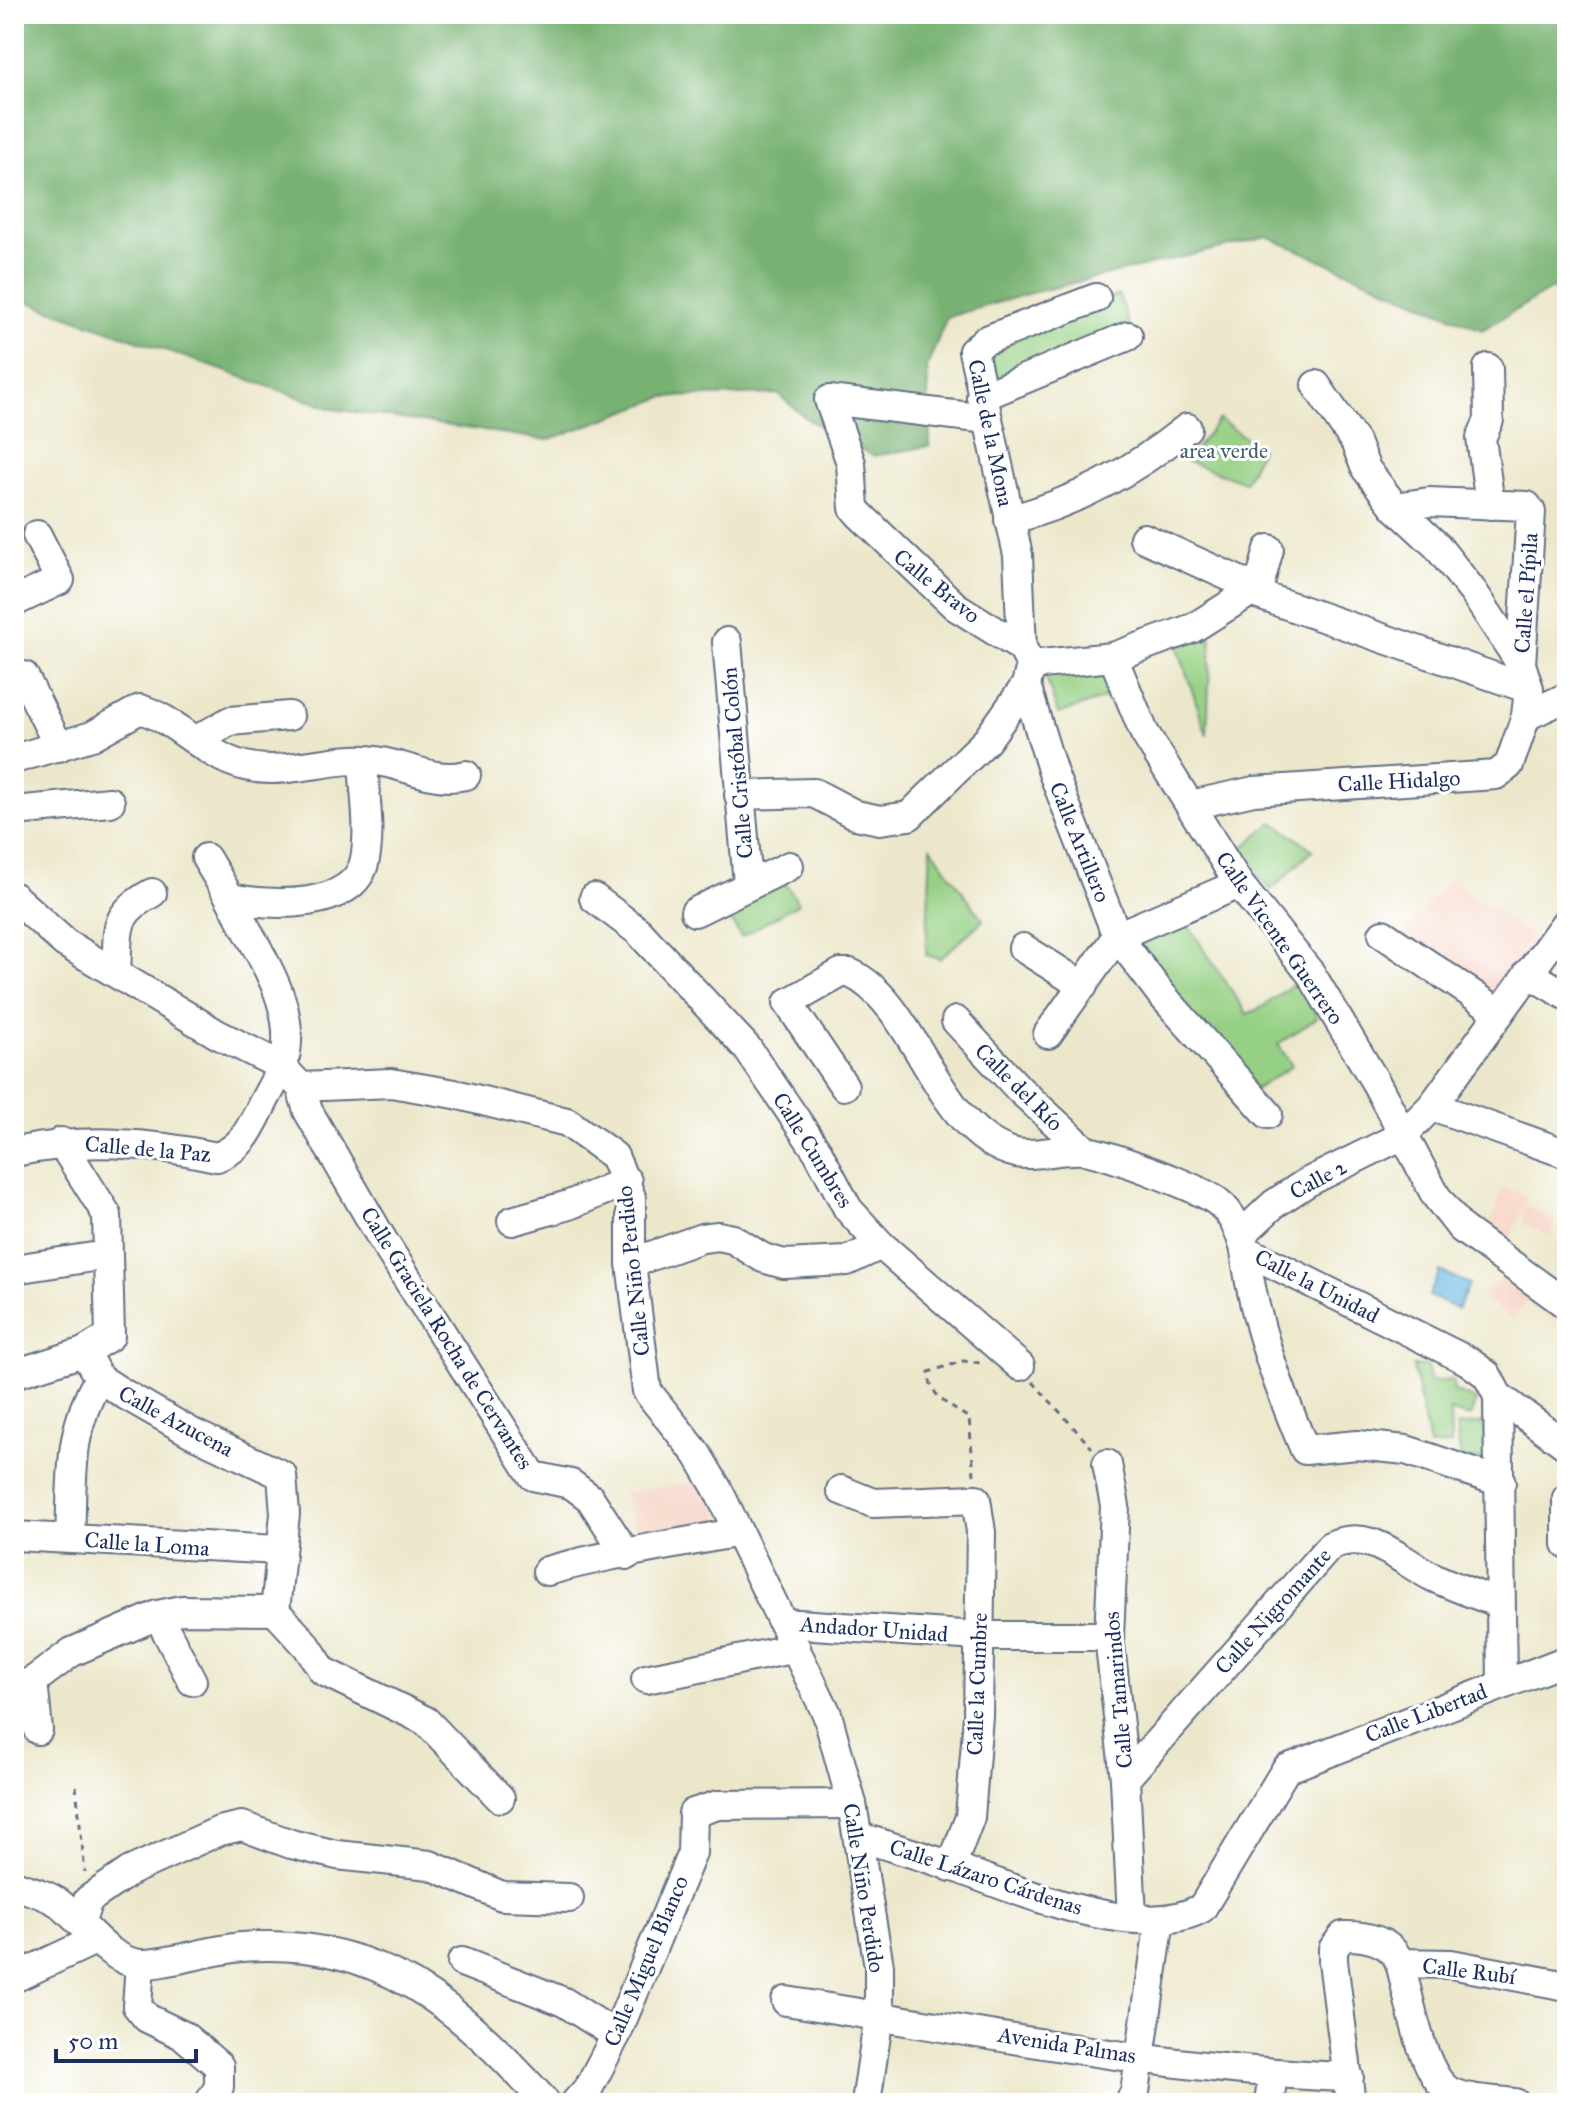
<svg xmlns="http://www.w3.org/2000/svg" width="1581" height="2117" viewBox="0 0 1581 2117" font-family="'IM FELL Great Primer',serif">
<style>
.built{fill:#f6d2c3}
.green{fill:#96d084;stroke:#588071;stroke-width:2}
.forest{fill:#78b272;stroke:#4a7068;stroke-width:2}
.water{fill:#67bae3;stroke:#4174a0;stroke-width:2}
.lines{fill:none;stroke-linecap:round;stroke-linejoin:round}
.minor-casing{stroke:#646f84;stroke-width:32}
.path{stroke:#646f84;stroke-width:3;stroke-dasharray:6 6;stroke-linecap:butt}
.minor{stroke:#fff;stroke-width:28}
.labels{text-anchor:middle;dominant-baseline:central;stroke-width:6;stroke-linejoin:round;paint-order:stroke}
.street-label{font-size:22px;fill:#1b2f5e;stroke:#fff}
.park-label{font-size:22px;fill:#405f69;stroke:#fff}
</style>
<rect width="100%" height="100%" fill="#fff"/>
<filter id="ink" filterUnits="userSpaceOnUse"><feTurbulence type="fractalNoise" baseFrequency=".0125" numOctaves="2"/><feDisplacementMap in="SourceGraphic" scale="16" xChannelSelector="R" yChannelSelector="G"/><feConvolveMatrix kernelMatrix="1 2 1 2 8 2 1 2 1" color-interpolation-filters="sRGB"/></filter>
<filter id="wash" filterUnits="userSpaceOnUse"><feTurbulence type="fractalNoise" baseFrequency=".006" numOctaves="4" result="noise"/><feDisplacementMap in="SourceGraphic" scale="32" xChannelSelector="R" yChannelSelector="G"/><feGaussianBlur stdDeviation="1.8" result="paint"/><feColorMatrix in="noise" values="0 0 0 0 0 0 0 0 0 0 0 0 0 0 0 0 0 1.4 0 .05"/><feComposite in="paint" operator="in"/></filter>
<g filter="url(#wash)">
<rect width="100%" height="100%" fill="#ece7ca"/>
<!-- built -->
<g class="built">
<path d="M1448,879L1543,943L1499,1004L1400,939Z"/>
<path d="M1503,1187L1527,1196L1524,1204L1556,1220L1550,1236L1523,1223V1207L1510,1240L1488,1231Z"/>
<path d="M1512,1272L1562,1311L1554,1321L1526,1301L1513,1319L1481,1296Z"/>
<path d="M705,1480L724,1530L644,1545L623,1493Z"/>
</g>
<!-- green -->
<g class="green">
<path d="M1119,295L1131,331L998,379L984,341Z"/>
<path d="M1219,419L1261,449L1245,482L1186,461Z"/>
<path d="M1211,637L1207,735L1177,645Z"/>
<path d="M1110,659L1125,691L1058,714L1044,671Z"/>
<path d="M1273,822L1313,850L1271,890L1238,852Z"/>
<path d="M931,847L983,920L940,959L926,955Z"/>
<path d="M780,876L799,903L741,937L723,906Z"/>
<path d="M1182,916L1247,1014L1263,1007L1301,978L1317,1018L1278,1044L1292,1066L1254,1090L1126,939Z"/>
<path d="M1413,1366H1427L1431,1382L1453,1380L1454,1391L1476,1400L1470,1417L1450,1411L1451,1445L1429,1446Z"/>
<path d="M1486,1423L1490,1459L1461,1460L1456,1426Z"/>
</g>
<!-- forest -->
<path class="forest" d="M14,14H1567V280L1482,330L1268,237L1031,293L947,317L927,367L930,446L873,456L807,419L778,394L664,397L548,440L333,409L14,297Z"/>
<!-- water -->
<path class="water" d="M1440,1271L1469,1284L1458,1309L1429,1296Z"/>
</g>
<g filter="url(#ink)">
<g class="lines">
<!-- minor casing -->
<g class="minor-casing">
<g id="minor">
<path d="M1096,298L984,341L973,351L1018,555L1022,648L1031,665L1026,685L1053,773L1117,936L1161,994L1268,1114"/>
<path d="M1488,368L1489,420L1481,438L1490,505"/>
<path d="M1316,385L1355,442L1366,469L1395,507L1437,546L1474,593L1521,664"/>
<path d="M981,397L1128,336"/>
<path d="M987,419L829,400L851,463L854,508L860,515L955,606L1022,648"/>
<path d="M1009,520C1077,502 1132,472 1187,428"/>
<path d="M1144,538L1246,584L1250,592"/>
<path d="M1250,592L1529,689"/>
<path d="M1257,594L1269,549"/>
<path d="M14,602L60,580L37,535"/>
<path d="M727,642L748,884"/>
<path d="M1113,657L1144,732L1239,884L1311,974L1376,1083L1436,1196L1461,1228L1567,1305"/>
<path d="M1031,665L1113,657L1193,628L1250,592"/>
<path d="M24,676L59,747"/>
<path d="M1526,716L1567,697"/>
<path d="M197,740L230,721L289,716"/>
<path d="M14,759L92,736L140,709C174,719 198,748 230,761C279,782 327,754 376,761C408,765 434,783 466,775"/>
<path d="M739,795L814,793L856,815L880,820L909,816L987,740L1026,685"/>
<path d="M1191,805L1254,791L1496,775L1509,765L1526,716L1529,689L1521,664L1531,512L1527,506L1429,502L1395,507"/>
<path d="M14,811L110,802"/>
<path d="M206,858L230,898C268,906 356,911 365,859C371,828 364,791 363,760"/>
<path d="M14,897L65,943L217,1034L281,1066L301,1087L391,1083L455,1094L567,1122L614,1156L631,1197V1263L647,1391L697,1454L717,1488L827,1714L852,1804L879,1966V2015L866,2103"/>
<path d="M594,898L638,931L747,1048L818,1152L848,1209L881,1245L1020,1366"/>
<path d="M695,912L789,866"/>
<path d="M1383,934L1500,1013"/>
<path d="M1023,948L1083,986"/>
<path d="M116,972C119,930 111,915 152,893"/>
<path d="M1528,973L1567,996"/>
<path d="M956,1021L1019,1089L1085,1150"/>
<path d="M1048,1034L1117,936L1239,884"/>
<path d="M844,1086L788,1003L841,973H850C918,1004 936,1134 1016,1153C1036,1157 1062,1148 1083,1150C1105,1153 1204,1189 1219,1203C1232,1213 1241,1234 1245,1250L1468,1361L1487,1375L1498,1396L1567,1446"/>
<path d="M301,1087L308,1111L382,1239L533,1476L571,1484L590,1498L627,1555"/>
<path d="M1432,1106L1567,1154"/>
<path d="M14,1152C84,1138 148,1142 217,1157C244,1147 251,1127 263,1103C271,1087 283,1069 286,1052C295,998 252,944 230,898"/>
<path d="M512,1221L569,1205L627,1181"/>
<path d="M1241,1235L1274,1204L1306,1183L1403,1135L1432,1106L1567,921"/>
<path d="M1245,1250C1253,1319 1278,1386 1305,1450L1357,1445L1406,1450L1501,1482"/>
<path d="M631,1263L702,1238L718,1236L733,1239L763,1258L784,1264L847,1261L881,1245"/>
<path d="M14,1269L106,1255"/>
<path d="M84,1352L99,1378L124,1394L192,1433L282,1475L285,1514L275,1611L307,1646L323,1671L426,1721L500,1798"/>
<path d="M14,1374L84,1352L110,1336L107,1215L61,1142"/>
<path d="M1498,1396L1502,1684"/>
<path d="M1107,1464L1115,1506L1109,1636L1125,1779L1132,1917"/>
<path d="M841,1490L873,1503L976,1499L981,1532L978,1716L970,1817L951,1867"/>
<path d="M1567,1498V1544"/>
<path d="M14,1536L280,1550"/>
<path d="M70,1538C73,1477 67,1433 99,1378"/>
<path d="M547,1571C610,1553 675,1545 738,1532"/>
<path d="M158,1615L192,1681"/>
<path d="M783,1623L978,1636H1109"/>
<path d="M646,1679L796,1648"/>
<path d="M33,1681L38,1730"/>
<path d="M14,1688L33,1681L72,1652L158,1615L182,1610L275,1611"/>
<path d="M1125,1779L1330,1546C1371,1527 1398,1560 1433,1577C1454,1587 1477,1595 1499,1603"/>
<path d="M860,1837C891,1847 923,1856 954,1867C1016,1890 1141,1943 1202,1908L1286,1769L1567,1660"/>
<path d="M14,1885C29,1890 46,1894 59,1903C82,1921 108,1961 140,1964C164,1965 214,1949 242,1947C380,1936 460,2008 546,2103"/>
<path d="M81,1922L88,1900L130,1871L219,1831L242,1826L291,1844L337,1855L430,1865L502,1896L569,1898"/>
<path d="M462,1962L564,2002L616,2035"/>
<path d="M1400,1963C1409,1995 1422,2080 1453,2093C1470,2101 1496,2100 1515,2103"/>
<path d="M140,1964L137,2006L147,2018L184,2036L219,2066V2087L209,2103"/>
<path d="M14,1978L95,1940"/>
<path d="M786,2001C969,2030 1164,2071 1349,2077"/>
<path d="M575,2103L589,2087L616,2035L692,1853L693,1813L718,1805L852,1804"/>
<path d="M1129,2103L1135,2092L1160,1920"/>
<path d="M1269,2103L1273,2074"/>
<path d="M1351,2103L1333,1961V1949L1343,1936C1366,1935 1392,1941 1400,1963L1451,1964L1567,1986"/>
</g>
</g>
<!-- path -->
<g class="path">
<path d="M1033,1382L1092,1448"/>
<path d="M974,1475L969,1418C950,1406 929,1397 929,1372L963,1361L981,1363"/>
<path d="M76,1786L85,1872"/>
</g>
<!-- minor -->
<use href="#minor" class="minor"/>
</g>
</g>
<g class="labels">
<!-- street labels -->
<g class="street-label">
<text transform="translate(991 433) rotate(78)">Calle de la Mona</text>
<text transform="translate(937 586) rotate(39)">Calle Bravo</text>
<text transform="translate(1526 593) rotate(-86)">Calle el Pípila</text>
<text transform="translate(737 763) rotate(-95)">Calle Cristóbal Colón</text>
<text transform="translate(1399 781) rotate(-3)">Calle Hidalgo</text>
<text transform="translate(1080 842) rotate(68)">Calle Artillero</text>
<text transform="translate(1280 938) rotate(55)">Calle Vicente Guerrero</text>
<text transform="translate(1019 1087) rotate(45)">Calle del Río</text>
<text transform="translate(148 1149) rotate(5)">Calle de la Paz</text>
<text transform="translate(813 1150) rotate(58)">Calle Cumbres</text>
<text transform="translate(1318 1179) rotate(-28)">Calle 2</text>
<text transform="translate(633 1271) rotate(-96)">Calle Niño Perdido</text>
<text transform="translate(1317 1286) rotate(27)">Calle la Unidad</text>
<text transform="translate(447 1338) rotate(58)">Calle Graciela Rocha de Cervantes</text>
<text transform="translate(176 1421) rotate(28)">Calle Azucena</text>
<text transform="translate(147 1544) rotate(4)">Calle la Loma</text>
<text transform="translate(1273 1611) rotate(-48)">Calle Nigromante</text>
<text transform="translate(874 1629) rotate(4)">Andador Unidad</text>
<text transform="translate(977 1684) rotate(-88)">Calle la Cumbre</text>
<text transform="translate(1118 1690) rotate(-95)">Calle Tamarindos</text>
<text transform="translate(1426 1713) rotate(-21)">Calle Libertad</text>
<text transform="translate(986 1877) rotate(18)">Calle Lázaro Cárdenas</text>
<text transform="translate(864 1888) rotate(81)">Calle Niño Perdido</text>
<text transform="translate(646 1961) rotate(-67)">Calle Miguel Blanco</text>
<text transform="translate(1469 1971) rotate(7)">Calle Rubí</text>
<text transform="translate(1067 2045) rotate(9)">Avenida Palmas</text>
</g>
<!-- park labels -->
<g class="park-label">
<text x="1224" y="450">area verde</text>
</g>
</g>
<!-- margin -->
<rect width="1581" height="2117" fill="none" stroke="#fff" stroke-width="48"/>
<!-- scale -->
<path d="M56 2049v12h140v-12" fill="none" stroke="#1b2f5e" stroke-width="4"/>
<text x="68" y="2049" font-size="24" fill="#1b2f5e" stroke="#ffffff" stroke-width="6" paint-order="stroke">50 m</text>
</svg>
